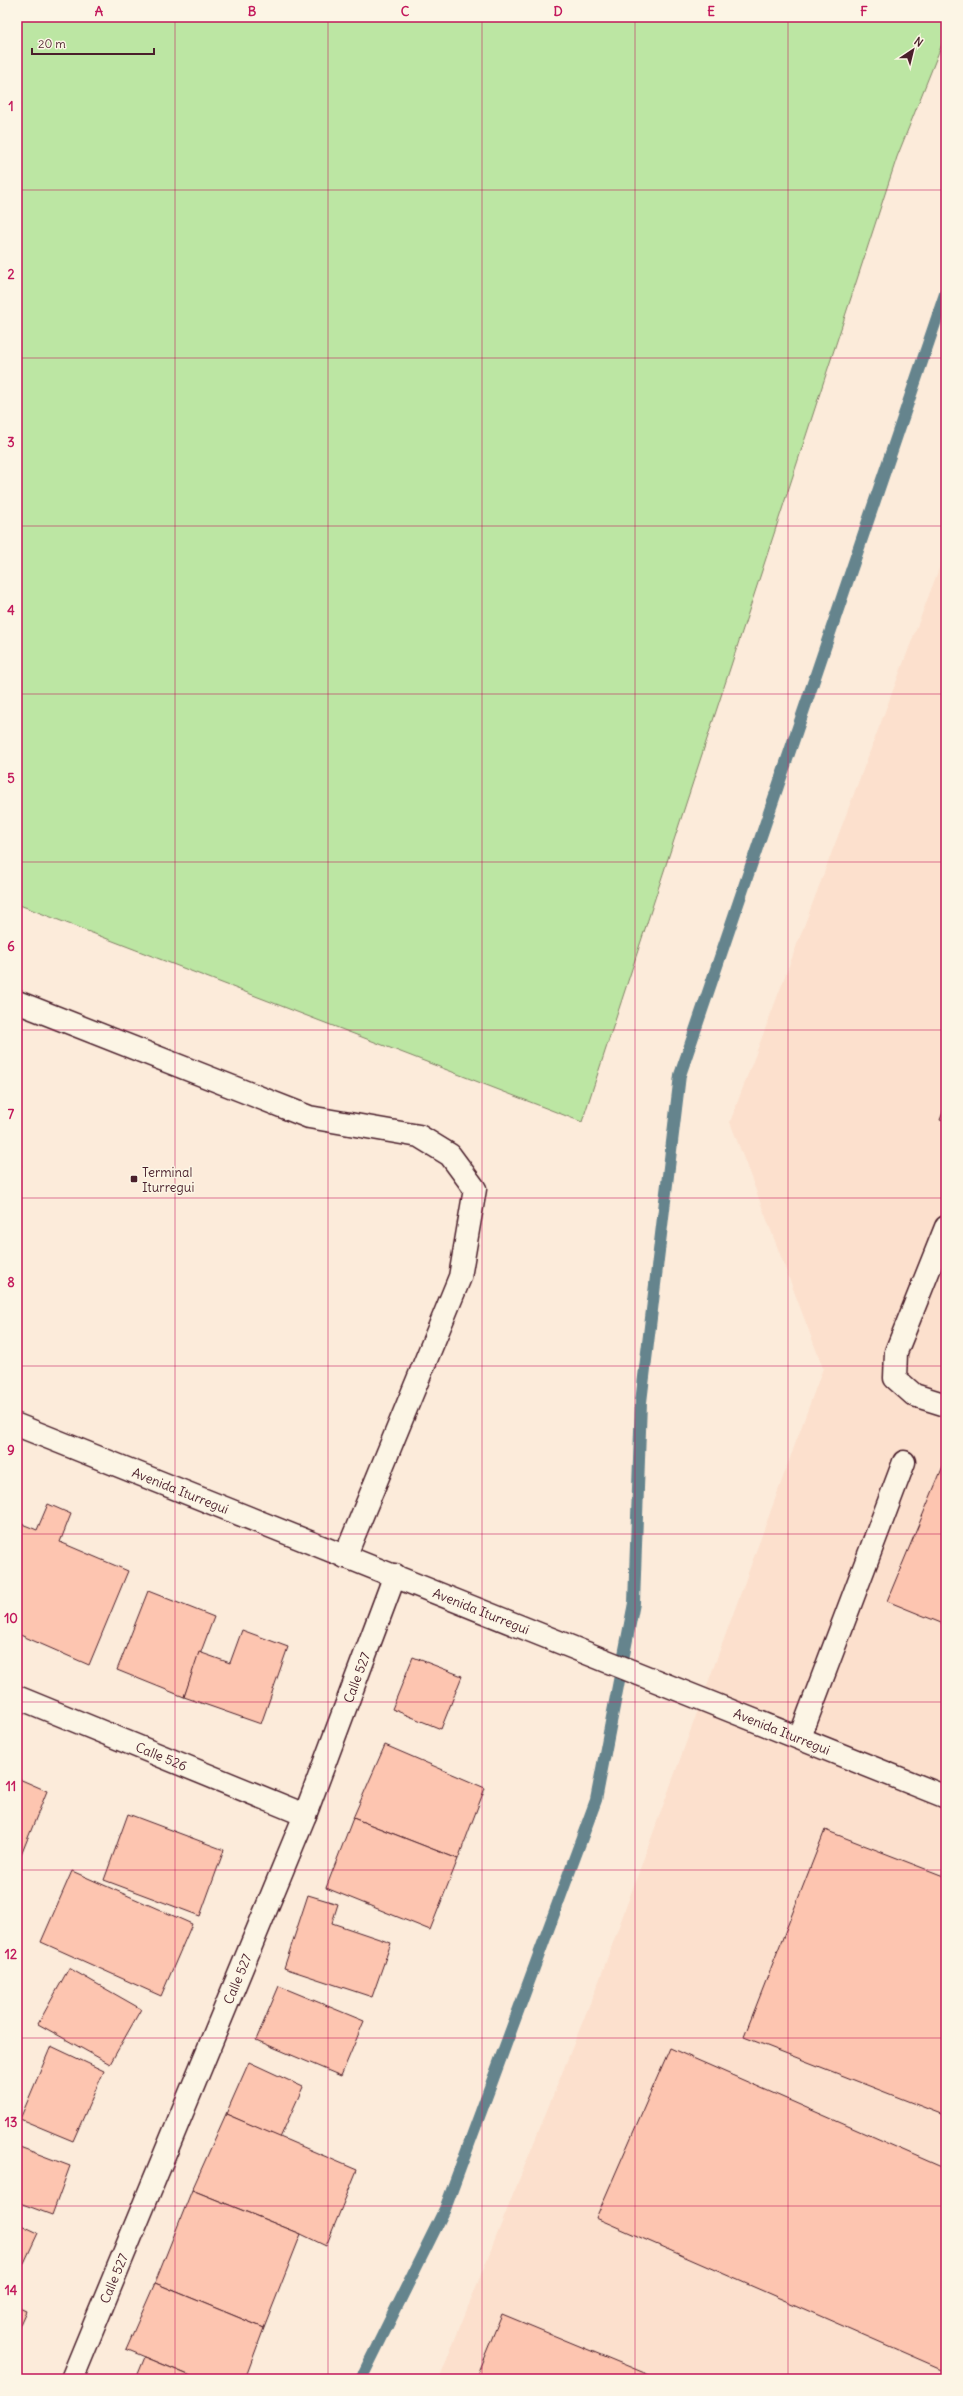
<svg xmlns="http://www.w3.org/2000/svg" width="963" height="2396" viewBox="0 0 963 2396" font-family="Delius,sans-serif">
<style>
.built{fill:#fce0cd}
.green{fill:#bce6a3;stroke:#838267}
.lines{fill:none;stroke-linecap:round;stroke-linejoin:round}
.stream{stroke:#65848d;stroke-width:12}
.building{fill:#fdc5b0;stroke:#4a1f2b}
.minor-casing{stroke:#4a1f2b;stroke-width:25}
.minor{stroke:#fcf5e5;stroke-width:22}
.grid{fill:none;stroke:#c2185b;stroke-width:1;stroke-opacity:0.55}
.poi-dot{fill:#4a1f2b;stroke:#fcf5e5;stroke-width:1.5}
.labels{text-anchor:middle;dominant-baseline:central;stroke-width:3;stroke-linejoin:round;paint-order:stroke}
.poi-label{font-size:13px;fill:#4a1f2b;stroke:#fcf5e5;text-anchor:start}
.street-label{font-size:13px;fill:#4a1f2b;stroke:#fcf5e5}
.neatline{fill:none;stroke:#c2185b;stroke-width:1.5}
.grid-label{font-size:13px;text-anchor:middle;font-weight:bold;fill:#c2185b}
</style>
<rect width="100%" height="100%" fill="#fcebda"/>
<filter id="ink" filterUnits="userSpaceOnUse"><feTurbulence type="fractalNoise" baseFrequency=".025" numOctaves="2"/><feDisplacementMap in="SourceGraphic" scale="8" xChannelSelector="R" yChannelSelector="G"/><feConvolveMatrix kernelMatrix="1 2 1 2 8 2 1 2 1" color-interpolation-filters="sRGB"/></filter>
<g filter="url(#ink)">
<!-- built -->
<path class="built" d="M946,550V2379H439L599,1981L823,1368L730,1122Z"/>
<!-- green -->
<path class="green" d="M17,17H946V34L897,157L582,1122L17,904Z"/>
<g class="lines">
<!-- stream -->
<path class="stream" d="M361,2379L445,2209L596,1800L634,1603L641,1402L680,1075L946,291"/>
</g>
<!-- building -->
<g class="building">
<path d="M946,1104V1122L940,1120Z"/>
<path d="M17,1164L21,1165L17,1174Z"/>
<path d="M946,1459V1625L887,1601Z"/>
<path d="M48,1504L71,1514L60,1542L128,1571L89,1665L18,1634L17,1637V1522L37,1530Z"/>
<path d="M148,1591L214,1617L184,1697L117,1670Z"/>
<path d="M242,1630L288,1647L261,1724L184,1697L199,1652L230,1663Z"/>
<path d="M413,1657L462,1676L441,1729L392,1709Z"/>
<path d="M385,1745L485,1788L458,1859L353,1818Z"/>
<path d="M17,1778L47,1791L17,1865Z"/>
<path d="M128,1814L224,1850L200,1916L104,1880Z"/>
<path d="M353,1818L458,1859L430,1930L326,1888Z"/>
<path d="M825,1830L946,1877V2116L744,2037Z"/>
<path d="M72,1871L192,1924L161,1996L41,1942Z"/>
<path d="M308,1895L338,1904L332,1923L391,1943L372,1997L284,1968Z"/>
<path d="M69,1968L141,2009L110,2064L38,2024Z"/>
<path d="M279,1986L364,2021L341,2076L256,2040Z"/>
<path d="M51,2046L104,2071L73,2141L20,2119Z"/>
<path d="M670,2048L946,2169V2371L596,2218Z"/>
<path d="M249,2062L303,2087L280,2138L226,2114Z"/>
<path d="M226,2114L357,2170L326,2246L301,2234L192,2190Z"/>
<path d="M17,2146L70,2166L52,2215L17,2202Z"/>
<path d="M192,2190L301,2234L264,2328L155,2283Z"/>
<path d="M17,2223L38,2233L17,2278Z"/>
<path d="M155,2283L264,2328L245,2379H198L126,2349Z"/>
<path d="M17,2307L26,2311L17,2331Z"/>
<path d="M502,2314L659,2379H475Z"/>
<path d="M145,2357L198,2379H136Z"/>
</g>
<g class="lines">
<!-- minor casing -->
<g class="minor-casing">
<g id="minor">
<path d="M17,1002L309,1117L419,1136L450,1155L475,1189L460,1277L345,1557"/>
<path d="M946,1227L896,1352L895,1378L914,1395L946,1405"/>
<path id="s1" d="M17,1425L946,1797"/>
<path id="s2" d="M17,1697L305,1815"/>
<path d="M800,1737L904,1462"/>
<path id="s3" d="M72,2379L305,1815L395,1575"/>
</g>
</g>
<!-- minor -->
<use href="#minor" class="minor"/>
</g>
</g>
<!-- grid -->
<path class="grid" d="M175,17V2379M328,17V2379M482,17V2379M635,17V2379M788,17V2379M17,190H946M17,358H946M17,526H946M17,694H946M17,862H946M17,1030H946M17,1198H946M17,1366H946M17,1534H946M17,1702H946M17,1870H946M17,2038H946M17,2206H946"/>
<!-- markers -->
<rect class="poi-dot" x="130" y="1175" width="8" height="8" rx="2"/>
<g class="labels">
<!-- poi labels -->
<g class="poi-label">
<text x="142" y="1172">Terminal<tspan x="142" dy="15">Iturregui</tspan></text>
</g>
<!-- street labels -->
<g class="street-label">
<text stroke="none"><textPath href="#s1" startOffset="176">Avenida Iturregui</textPath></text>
<text stroke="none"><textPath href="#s1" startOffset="500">Avenida Iturregui</textPath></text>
<text stroke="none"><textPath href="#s3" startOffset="757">Calle 527</textPath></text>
<text stroke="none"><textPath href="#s1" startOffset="824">Avenida Iturregui</textPath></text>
<text stroke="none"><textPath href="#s2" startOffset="156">Calle 526</textPath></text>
<text stroke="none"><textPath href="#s3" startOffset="433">Calle 527</textPath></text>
<text stroke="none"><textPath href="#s3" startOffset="109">Calle 527</textPath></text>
</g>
</g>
<!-- margin -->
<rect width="963" height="2396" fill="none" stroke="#fcf5e5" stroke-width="44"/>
<!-- north arrow -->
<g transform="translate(913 50) rotate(35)" stroke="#fcf5e5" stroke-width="3" paint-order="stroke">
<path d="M0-3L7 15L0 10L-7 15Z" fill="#4a1f2b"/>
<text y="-6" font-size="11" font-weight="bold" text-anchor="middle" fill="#4a1f2b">N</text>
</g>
<!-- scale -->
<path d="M32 48v6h122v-6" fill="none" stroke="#4a1f2b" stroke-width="2"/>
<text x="38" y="48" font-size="12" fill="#4a1f2b" stroke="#fcf5e5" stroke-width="3" paint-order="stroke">20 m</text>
<rect x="22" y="22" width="919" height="2352" class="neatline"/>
<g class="grid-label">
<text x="99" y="16">A</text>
<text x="252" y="16">B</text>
<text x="405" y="16">C</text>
<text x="558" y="16">D</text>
<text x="711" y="16">E</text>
<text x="864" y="16">F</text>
<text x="11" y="111">1</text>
<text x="11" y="279">2</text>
<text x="11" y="447">3</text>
<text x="11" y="615">4</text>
<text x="11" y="783">5</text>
<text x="11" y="951">6</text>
<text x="11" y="1119">7</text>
<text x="11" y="1287">8</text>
<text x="11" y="1455">9</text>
<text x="11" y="1623">10</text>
<text x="11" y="1791">11</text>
<text x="11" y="1959">12</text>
<text x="11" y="2127">13</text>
<text x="11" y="2295">14</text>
</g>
</svg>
